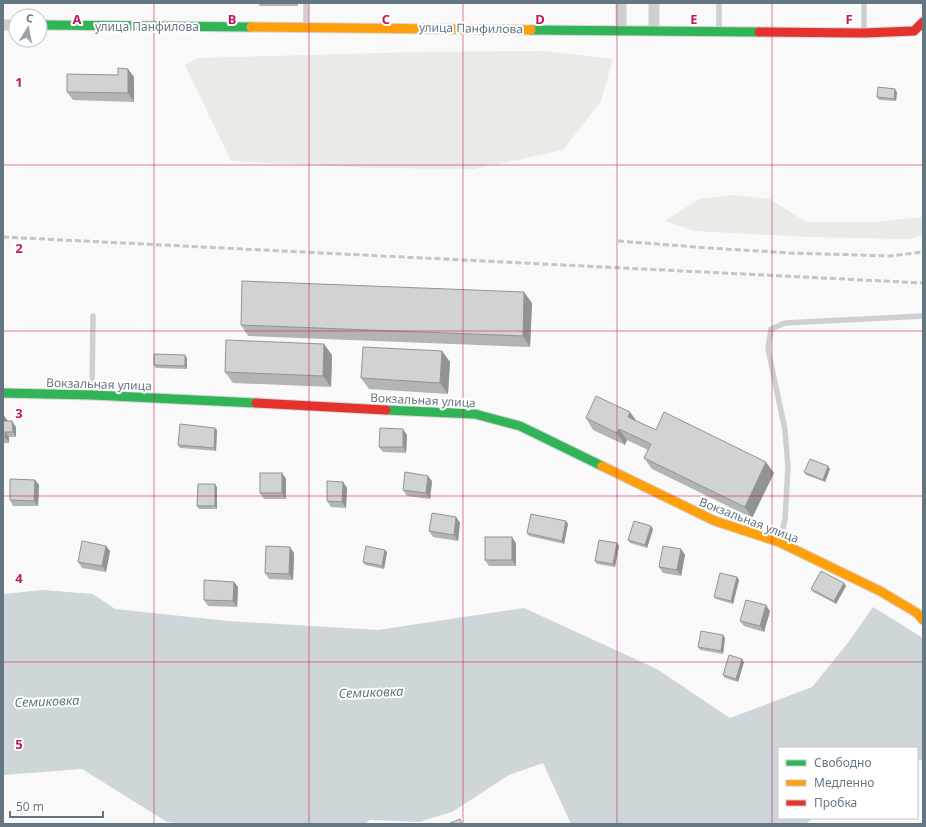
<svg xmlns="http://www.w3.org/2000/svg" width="926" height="827" viewBox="0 0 926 827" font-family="'Noto Sans',sans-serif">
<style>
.green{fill:#e8ebe6}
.water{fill:#ced6d9}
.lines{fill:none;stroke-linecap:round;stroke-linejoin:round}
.fast-casing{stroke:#d5d6d7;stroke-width:11}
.slow-casing{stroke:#d5d6d7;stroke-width:11}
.jam-casing{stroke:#d5d6d7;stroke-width:11}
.lane{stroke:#cecfd0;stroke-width:5.5}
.street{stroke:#cecfd0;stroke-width:11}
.fast{stroke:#30b455;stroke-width:9}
.slow{stroke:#ff9f0a;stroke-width:9}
.jam{stroke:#e5322d;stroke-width:9}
.rail{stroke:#c3c5c6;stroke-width:3;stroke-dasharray:6 3;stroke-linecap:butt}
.wall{fill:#b3b5b5}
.shaded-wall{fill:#929394}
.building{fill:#d0d2d3;stroke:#929394}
.grid{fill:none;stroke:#c2185b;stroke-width:1;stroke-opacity:0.55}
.labels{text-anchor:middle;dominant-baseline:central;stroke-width:4;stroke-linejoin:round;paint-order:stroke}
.street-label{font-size:12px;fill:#657683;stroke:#fff}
.water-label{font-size:13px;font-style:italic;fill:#60757c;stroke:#fff}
.grid-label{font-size:13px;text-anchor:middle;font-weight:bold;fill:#c2185b;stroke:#fff;stroke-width:4;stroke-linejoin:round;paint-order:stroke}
</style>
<rect width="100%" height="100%" fill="#f9f9f9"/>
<!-- green -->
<g class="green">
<path d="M543,51L613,59L601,101L563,150L474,169L372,168L231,161L185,65L198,58L417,52Z"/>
<path d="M732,195L770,199L806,222H874L923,217V235L910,239L808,237L695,231L665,221L699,199Z"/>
</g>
<!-- water -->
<path class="water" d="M43,590L93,594L115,609L228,621L378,630L524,608L657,669L730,718L812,687L847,644L873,607L923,638V761L917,759V748H779V818H814L805,824H571L543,763L509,775L452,812L419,822L370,820L364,824H188L167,822L82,769L3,775V594Z"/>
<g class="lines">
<!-- fast casing -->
<g class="fast-casing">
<g id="fast">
<path d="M40,25L251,27"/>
<path d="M531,30L759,32"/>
<path d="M3,393L92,395L256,403"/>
<path d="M386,410L475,414L520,426L602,466"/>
</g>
</g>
<!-- slow casing -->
<g class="slow-casing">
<g id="slow">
<path d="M251,27L531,30"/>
<path d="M602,466L715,521L779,542L880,591L917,613L923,620"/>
</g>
</g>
<!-- jam casing -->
<g class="jam-casing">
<g id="jam">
<path d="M759,32L864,33L914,31L923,22"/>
<path d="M256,403L386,410"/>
</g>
</g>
<!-- lane -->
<g class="lane">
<path d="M719,3V30"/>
<path d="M864,3V32"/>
<path d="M306,27V3"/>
<path d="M92,395L93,316"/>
<path d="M780,541L785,519L788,467L785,430L768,349L771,329L785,323L923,316"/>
</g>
<!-- street -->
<g class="street">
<path d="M654,3V30"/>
<path d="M3,25H16"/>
<path d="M621,30V3"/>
</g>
<!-- fast -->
<use href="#fast" class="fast"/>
<!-- slow -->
<use href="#slow" class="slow"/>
<!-- jam -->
<use href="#jam" class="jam"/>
<!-- rail -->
<g class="rail">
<path d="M3,237L923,283"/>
<path d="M618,241L709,248L790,253L890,256L923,252"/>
</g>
</g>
<!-- wall -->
<g class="wall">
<path d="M258,3H298V6H260Z"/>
<path d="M128,69L134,77V102L73,100L67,92L118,75Z"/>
<path d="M897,92L896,101L879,100L877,97Z"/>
<path d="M532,303L530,347L248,336L241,325Z"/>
<path d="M442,351L450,362L448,394L369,389L361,378Z"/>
<path d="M332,355L331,387L233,383L225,372Z"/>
<path d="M187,358V369L156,368L154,365Z"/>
<path d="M3,416L8,421L16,427V437H9V443H3Z"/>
<path d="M586,418L637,422L656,430L774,473L752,518L652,469L644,458L648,450L627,440L625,445L593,430Z"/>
<path d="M217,430L216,451L180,448L178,445Z"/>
<path d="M407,435L406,453L383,452L379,447Z"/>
<path d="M830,469L825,482L806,475L804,472Z"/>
<path d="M282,473L286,479V499H264L260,493Z"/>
<path d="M35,480L39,485L38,506H13L10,500Z"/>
<path d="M432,481L430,499L407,496L403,490Z"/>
<path d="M343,482L347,488L346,508L331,507L327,501Z"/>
<path d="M217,487V509H199L197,506Z"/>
<path d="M456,517L460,523L458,541L433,537L429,531Z"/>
<path d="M566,521L568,524L564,544L529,536L527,533Z"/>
<path d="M653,529L647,548L630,543L628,540Z"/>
<path d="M516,543V566H489L485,560Z"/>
<path d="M617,543L619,546L615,567L597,564L595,561Z"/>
<path d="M106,546L110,551L106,572L82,568L78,562Z"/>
<path d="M681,549L685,555L681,576L663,573L659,567Z"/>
<path d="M385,550L387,552L384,569L365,565L363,562Z"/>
<path d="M294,553L293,580L269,579L265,573Z"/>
<path d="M737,577L739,580L733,604L716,599L714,597Z"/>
<path d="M234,582L238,587L237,607L208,606L204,600Z"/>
<path d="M844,583L846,586L836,604L813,592L811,589Z"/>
<path d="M770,611L764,632L744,626L740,621Z"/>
<path d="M725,638L723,654L700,650L698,647Z"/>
<path d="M744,662L738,682L725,678L723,675Z"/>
</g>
<!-- shaded-wall -->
<g class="shaded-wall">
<path d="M128,69L134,77V102L128,93Z"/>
<path d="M895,89L897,92L896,101L894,99Z"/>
<path d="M524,292L532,303L530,347L523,336Z"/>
<path d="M324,344L332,355L331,387L323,376Z"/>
<path d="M442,351L450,362L448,394L440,383Z"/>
<path d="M185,355L187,358V369L185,366Z"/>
<path d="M630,412L638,423L628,417Z"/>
<path d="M4,416L8,421H4Z"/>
<path d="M12,421L16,427V437L13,432Z"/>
<path d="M215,428L217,430L216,451L214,448Z"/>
<path d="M403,429L407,435L406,453L403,447Z"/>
<path d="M619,429L627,440L625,445L617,433Z"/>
<path d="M5,432L9,437V443L5,437Z"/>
<path d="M766,462L774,473L752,518L745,507Z"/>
<path d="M828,466L830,469L825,482L823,480Z"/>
<path d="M282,473L286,479V499L282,493Z"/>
<path d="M428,476L432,481L430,499L426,493Z"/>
<path d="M35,480L39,485L38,506L34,501Z"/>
<path d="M343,482L347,488L346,508L342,502Z"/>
<path d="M215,484L217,487V509L215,506Z"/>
<path d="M456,517L460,523L458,541L454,535Z"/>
<path d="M566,521L568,524L564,544L562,541Z"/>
<path d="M651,526L653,529L647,548L645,545Z"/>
<path d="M512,537L516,543V566L512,560Z"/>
<path d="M617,543L619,546L615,567L613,564Z"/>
<path d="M106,546L110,551L106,572L102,566Z"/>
<path d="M290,547L294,553L293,580L289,574Z"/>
<path d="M681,549L685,555L681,576L677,570Z"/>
<path d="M385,550L387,552L384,569L382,566Z"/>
<path d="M737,577L739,580L733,604L731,601Z"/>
<path d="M234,582L238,587L237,607L233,601Z"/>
<path d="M844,583L846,586L836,604L834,601Z"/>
<path d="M766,605L770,611L764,632L760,626Z"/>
<path d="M723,635L725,638L723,654L721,651Z"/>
<path d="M742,659L744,662L738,682L736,679Z"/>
</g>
<!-- building -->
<g class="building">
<path d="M118,68L128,69V93L67,92V74L118,75Z"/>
<path d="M878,87L895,89L894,99L877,97Z"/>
<path d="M242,281L524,292L523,336L241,325Z"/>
<path d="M226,340L324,344L323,376L225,372Z"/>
<path d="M363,347L442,351L440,383L361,378Z"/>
<path d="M154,354L185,355V366L154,365Z"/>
<path d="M596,396L630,412L628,417L656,430L664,412L766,462L745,507L644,458L651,444L619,429L617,433L586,418Z"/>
<path d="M3,416H4V421H12L13,432H5V437H3Z"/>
<path d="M180,424L215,428L214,448L178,445Z"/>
<path d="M380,428L403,429V447H379Z"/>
<path d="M810,459L828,466L823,480L804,472Z"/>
<path d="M405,472L428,476L426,493L403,490Z"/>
<rect x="260" y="473" width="22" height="20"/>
<path d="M10,479L35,480L34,501L10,500Z"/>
<path d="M327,481L343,482L342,502L327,501Z"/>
<path d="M198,484H215V506H197Z"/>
<path d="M432,513L456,517L454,535L429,531Z"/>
<path d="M531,514L566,521L562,541L527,533Z"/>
<path d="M634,521L651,526L645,545L628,540Z"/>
<rect x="485" y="537" width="27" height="23"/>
<path d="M599,540L617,543L613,564L595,561Z"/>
<path d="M82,541L106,546L102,566L78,562Z"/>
<path d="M266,546L290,547L289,574L265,573Z"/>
<path d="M366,546L385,550L382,566L363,562Z"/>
<path d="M663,546L681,549L677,570L659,567Z"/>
<path d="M821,571L844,583L834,601L811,589Z"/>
<path d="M720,573L737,577L731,601L714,597Z"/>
<path d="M204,580L234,582L233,601L204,600Z"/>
<path d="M746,600L766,605L760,626L740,621Z"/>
<path d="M701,631L723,635L721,651L698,647Z"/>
<path d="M729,655L742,659L736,679L723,675Z"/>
<path d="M460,819L462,824H448Z"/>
</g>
<!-- grid -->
<path class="grid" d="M154,3V824M309,3V824M463,3V824M617,3V824M772,3V824M3,165H923M3,331H923M3,496H923M3,662H923"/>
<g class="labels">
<!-- street labels -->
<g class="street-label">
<text x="147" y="26">улица Панфилова</text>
<text transform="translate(471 28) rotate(1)">улица Панфилова</text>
<text transform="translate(99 384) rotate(2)">Вокзальная улица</text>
<text transform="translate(423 400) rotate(3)">Вокзальная улица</text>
<text transform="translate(749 520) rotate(21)">Вокзальная улица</text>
</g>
<!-- water labels -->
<g class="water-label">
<text transform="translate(371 692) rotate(-2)">Семиковка</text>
<text transform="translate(47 701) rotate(-2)">Семиковка</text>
</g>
</g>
<g class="grid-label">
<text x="77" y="24">A</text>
<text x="232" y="24">B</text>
<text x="386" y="24">C</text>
<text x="540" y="24">D</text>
<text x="694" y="24">E</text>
<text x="849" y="24">F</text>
<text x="19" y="87">1</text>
<text x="19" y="253">2</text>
<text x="19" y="418">3</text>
<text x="19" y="583">4</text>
<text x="19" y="749">5</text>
</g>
<!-- border -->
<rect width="926" height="827" fill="none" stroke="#657683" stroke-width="8"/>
<!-- legend -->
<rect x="778" y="747" width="140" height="72" fill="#ffffff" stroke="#c1c8cd"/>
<rect x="786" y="760" width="20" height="6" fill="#30b455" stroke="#c1c8cd"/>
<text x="814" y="767" font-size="12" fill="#657683">Свободно</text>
<rect x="786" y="780" width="20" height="6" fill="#ff9f0a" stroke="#c1c8cd"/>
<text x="814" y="787" font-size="12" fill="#657683">Медленно</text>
<rect x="786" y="800" width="20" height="6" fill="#e5322d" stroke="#c1c8cd"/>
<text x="814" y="807" font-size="12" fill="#657683">Пробка</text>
<!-- north arrow -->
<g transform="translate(28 28) rotate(10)"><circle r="19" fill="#ffffff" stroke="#c1c8cd"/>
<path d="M0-3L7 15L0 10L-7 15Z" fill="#99a4ac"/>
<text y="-6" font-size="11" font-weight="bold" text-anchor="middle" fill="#657683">С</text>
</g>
<!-- scale -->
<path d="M10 811v6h93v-6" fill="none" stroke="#657683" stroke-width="2"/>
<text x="16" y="811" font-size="12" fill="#657683" stroke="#ffffff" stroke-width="3" paint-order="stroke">50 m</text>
</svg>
